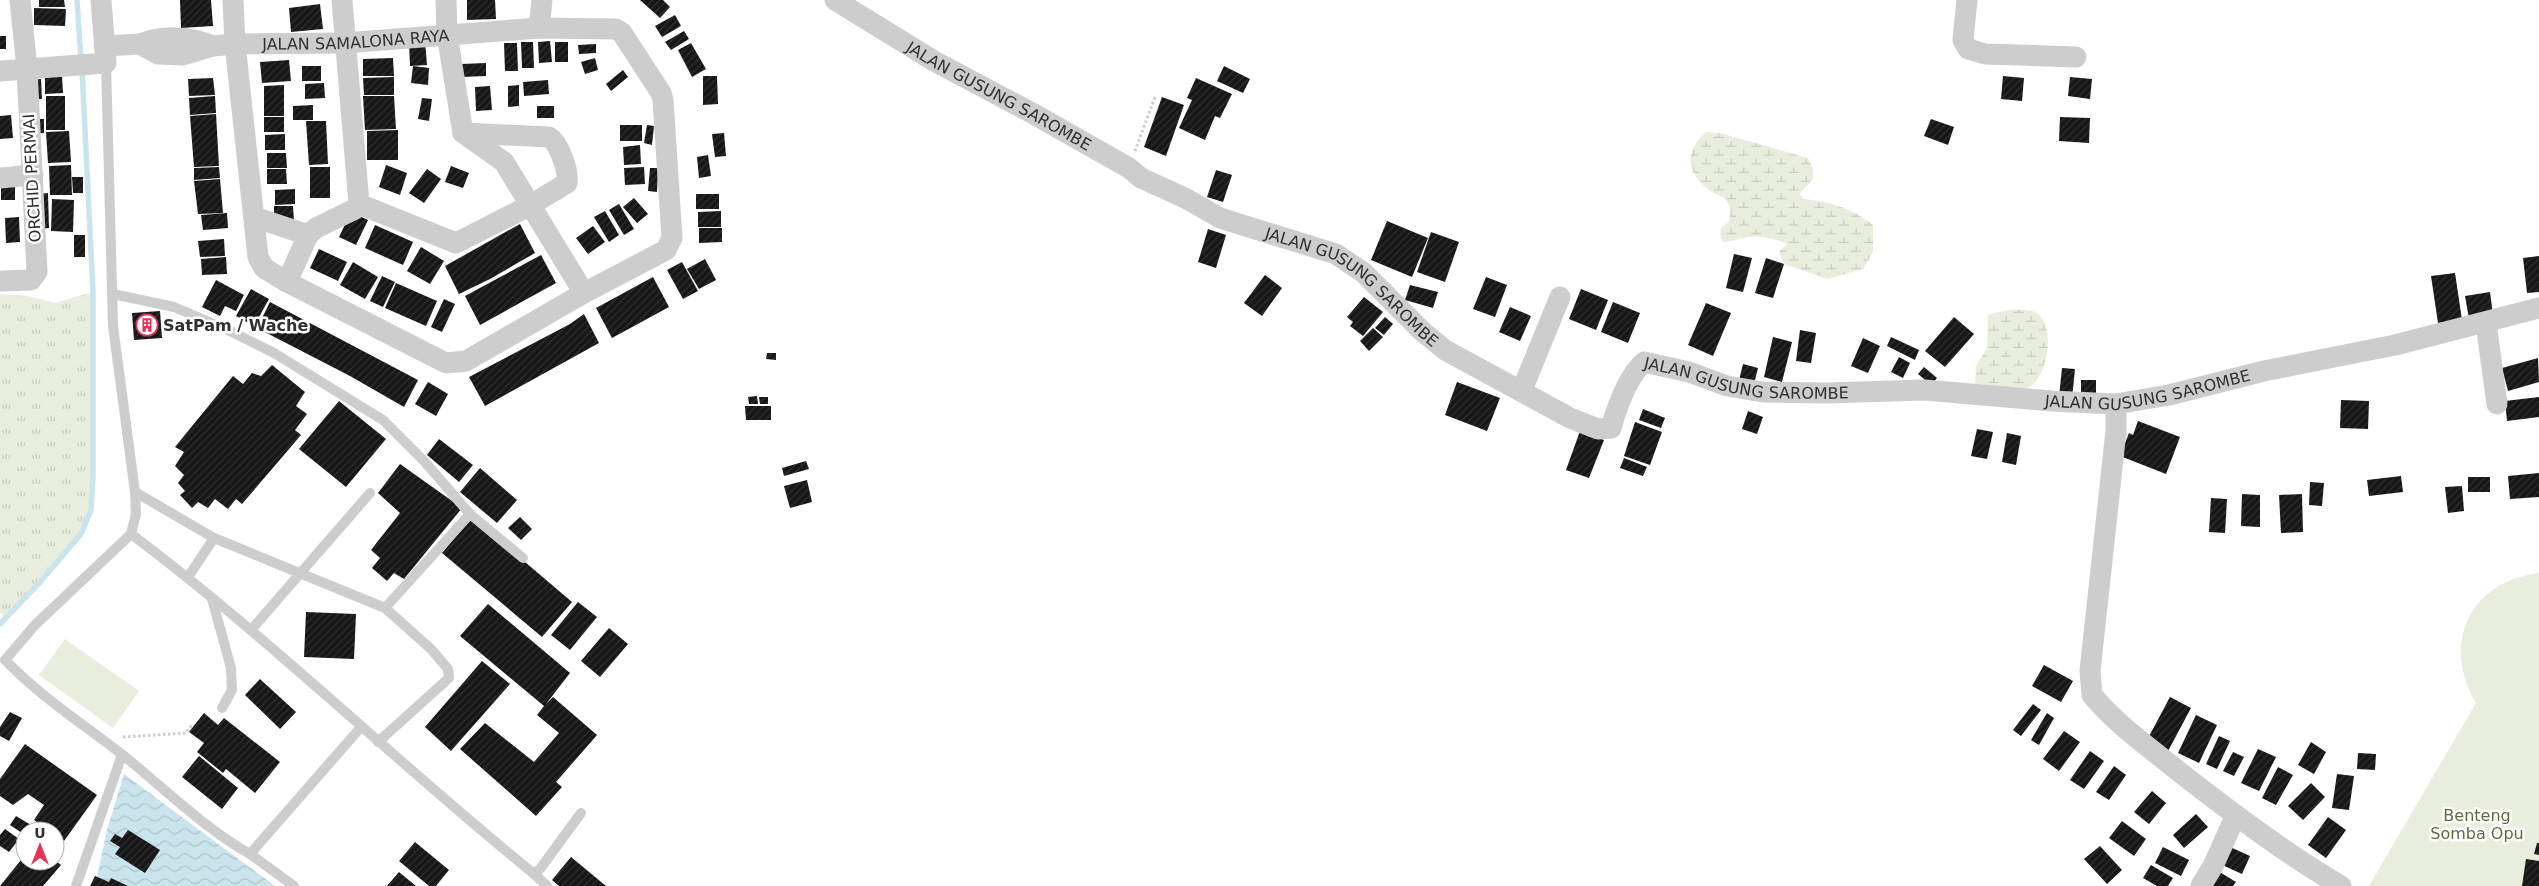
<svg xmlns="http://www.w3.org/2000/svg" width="2539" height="886" viewBox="0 0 2539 886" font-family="'DejaVu Sans',sans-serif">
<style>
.grass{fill:url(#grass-tufts)}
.wetland{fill:url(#wetland-marsh)}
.green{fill:#e8edde}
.water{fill:url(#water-waves)}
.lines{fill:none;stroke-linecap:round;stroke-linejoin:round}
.stream{stroke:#cae4ed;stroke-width:5.5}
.building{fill:url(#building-hatch)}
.path{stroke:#cdcdcd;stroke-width:3;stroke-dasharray:2.5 2.5;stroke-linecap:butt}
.service{stroke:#cdcdcd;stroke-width:10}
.minor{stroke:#cdcdcd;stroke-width:21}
.labels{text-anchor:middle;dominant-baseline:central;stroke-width:5;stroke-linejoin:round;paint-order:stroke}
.street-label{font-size:16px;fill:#303030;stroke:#fff}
.poi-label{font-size:16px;font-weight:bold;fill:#303030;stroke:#fff;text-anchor:start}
.park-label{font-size:16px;fill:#596c3c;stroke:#fff}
</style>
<defs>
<pattern id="grass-tufts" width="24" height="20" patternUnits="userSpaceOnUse" patternTransform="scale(1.25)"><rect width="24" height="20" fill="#e8edde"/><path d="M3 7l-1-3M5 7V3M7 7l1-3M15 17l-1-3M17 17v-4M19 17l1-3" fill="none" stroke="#c7ccbf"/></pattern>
<pattern id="wetland-marsh" width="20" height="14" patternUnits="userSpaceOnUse" patternTransform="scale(1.25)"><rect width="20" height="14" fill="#e8edde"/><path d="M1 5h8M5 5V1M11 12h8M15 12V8" fill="none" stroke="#c7ccbf"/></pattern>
<pattern id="water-waves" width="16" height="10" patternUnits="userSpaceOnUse" patternTransform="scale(1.25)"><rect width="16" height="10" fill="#cae4ed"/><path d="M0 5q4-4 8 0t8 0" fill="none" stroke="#aec4cc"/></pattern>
<pattern id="building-hatch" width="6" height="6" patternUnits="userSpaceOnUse" patternTransform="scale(1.25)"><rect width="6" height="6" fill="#171717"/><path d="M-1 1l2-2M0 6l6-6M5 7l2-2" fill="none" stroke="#303030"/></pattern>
</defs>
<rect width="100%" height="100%" fill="#fff"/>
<!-- grass -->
<path class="grass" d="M93,292V477L91,510L81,534L6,618L0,613V294L28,296L55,303Z"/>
<!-- wetland -->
<g class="wetland">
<path d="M1706,132L1720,133L1808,158L1813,169V179L1800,193L1802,199C1828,201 1852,208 1873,225V252L1863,269L1828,279L1784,264L1779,252L1787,244C1777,239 1759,235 1747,237C1739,238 1732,242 1723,242L1720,235L1721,228L1729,222C1731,214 1731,206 1726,200C1721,195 1714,194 1709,190C1686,171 1684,153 1706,132Z"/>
<path d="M2008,310C2017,310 2031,308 2038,314C2056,328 2047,378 2029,387C2014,394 1991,386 1975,384L1976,366L1987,348L1988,315Z"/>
</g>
<!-- green -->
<g class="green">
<path d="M2539,573V886H2369L2476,703C2441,645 2469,581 2539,573Z"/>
<path d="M65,639L139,691L113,728L39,675Z"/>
</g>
<!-- water -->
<path class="water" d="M124,774L275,886H95L107,830Z"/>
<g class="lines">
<!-- stream -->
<g class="stream">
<path d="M77,0L81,60"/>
<path d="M0,624L41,581L81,534L91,510L93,477V292L82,69"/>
</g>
</g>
<!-- building -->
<g class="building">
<path d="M39,0H64L65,7H39Z"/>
<path d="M180,0H211L213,26L181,28Z"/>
<path d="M467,0H495L496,19L467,20Z"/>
<path d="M640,0H663L670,7L660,18Z"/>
<path d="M320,4L323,29L291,32L289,8Z"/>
<path d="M34,8L66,9L65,26L34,25Z"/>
<path d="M675,15L681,26L662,37L655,26Z"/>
<path d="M684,31L689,39L671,50L665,42Z"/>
<rect x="0" y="36" width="6" height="13"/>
<path d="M425,41L427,65L410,66L409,42Z"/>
<path d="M550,41L552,62L539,63L538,42Z"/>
<path d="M521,42H533L534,68H522Z"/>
<rect x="555" y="42" width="13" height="20"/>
<path d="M504,43H517L518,71H505Z"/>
<path d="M691,43L706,69L692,77L678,50Z"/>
<path d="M596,44V53L579,54L578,45Z"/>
<path d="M393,58L394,76H363V59Z"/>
<path d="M595,58L598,70L585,74L581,62Z"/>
<path d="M289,60L291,81L262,83L260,62Z"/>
<path d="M486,63V76L462,77L461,64Z"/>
<rect x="302" y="66" width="19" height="15"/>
<path d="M413,66L429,68L428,85L411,83Z"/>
<path d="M1224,66L1250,79L1243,93L1217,81Z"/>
<path d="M623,70L628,77L611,91L606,84Z"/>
<path d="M62,76L63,93L45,94V77Z"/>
<path d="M703,76H717L718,104L703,105Z"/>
<path d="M2003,76L2024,78L2022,101L2001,99Z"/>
<path d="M394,77V95H364L363,78Z"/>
<path d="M2070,77L2092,79L2090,99L2068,96Z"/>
<path d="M213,78L215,95L189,96L188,79Z"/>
<path d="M1196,78L1232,94L1220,118L1215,116L1205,140L1179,128L1192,100L1187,98Z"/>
<path d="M41,79L42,99H31L30,80Z"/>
<path d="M548,80L549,94L524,96L523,82Z"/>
<path d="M324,83L325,98L305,99V84Z"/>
<path d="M284,85V116H264V86Z"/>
<path d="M519,85V106L508,107V86Z"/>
<path d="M490,86L492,110L476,111L475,87Z"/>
<rect x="46" y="96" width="19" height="34"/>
<path d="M215,96L216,113L190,115L189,98Z"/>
<path d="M363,96H394L396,129L365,130Z"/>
<path d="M1162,97L1184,105L1166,156L1144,147Z"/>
<path d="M422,98L432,99L429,121L418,119Z"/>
<path d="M313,105V120H293V106Z"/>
<rect x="537" y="106" width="17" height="12"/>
<path d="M216,114L219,166L194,167L190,116Z"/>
<path d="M11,115L13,138L0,139V116Z"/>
<rect x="264" y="117" width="20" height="15"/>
<path d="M2060,117L2090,118L2089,143L2059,141Z"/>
<rect x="34" y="119" width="10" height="14"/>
<path d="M1931,119L1954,127L1948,145L1924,136Z"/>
<path d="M306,121H326L328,164L309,165Z"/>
<rect x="620" y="125" width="22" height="16"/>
<path d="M647,125L654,126L652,145L644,143Z"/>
<path d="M398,130V160H367V131Z"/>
<path d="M69,131L71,162L48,163L46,132Z"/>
<path d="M724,133L726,156L715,157L712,134Z"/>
<path d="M285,134V150H265V135Z"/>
<path d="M640,145L641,164L624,165L623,147Z"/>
<path d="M267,153H286L287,168H267Z"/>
<path d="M708,155L711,176L699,178L697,157Z"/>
<path d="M71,165L72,195H50L49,166Z"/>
<path d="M386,165L407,173L400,195L379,187Z"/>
<path d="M451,166L469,173L463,188L445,182Z"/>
<path d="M219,167L220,178L194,180V168Z"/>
<rect x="310" y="167" width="20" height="31"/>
<path d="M644,167L645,184L625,185L624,168Z"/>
<path d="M650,168H658L657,192L648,191Z"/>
<path d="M267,169H286L287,184H267Z"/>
<path d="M427,169L441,179L424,203L409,193Z"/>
<path d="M1216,170L1232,175L1223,202L1207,197Z"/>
<path d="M72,177H83V193H73Z"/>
<path d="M220,179L223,213L198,214L194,181Z"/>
<rect x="1" y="181" width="14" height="19"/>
<path d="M295,189V204L275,205V190Z"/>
<path d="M48,193L49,228L39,229L38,194Z"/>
<rect x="696" y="194" width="23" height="15"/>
<path d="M634,198L648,214L637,223L623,207Z"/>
<path d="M52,199L74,200L73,232L51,231Z"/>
<path d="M619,204L634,229L624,235L609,210Z"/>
<path d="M274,206H293L294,221H274Z"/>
<path d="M605,211L619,235L609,242L594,217Z"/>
<path d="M721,211V227H698V212Z"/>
<path d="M351,212L368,220L356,245L339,237Z"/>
<path d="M227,213L228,228L203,230L201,215Z"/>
<path d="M19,217L20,242L6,243L5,218Z"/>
<path d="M1387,221L1428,238L1412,277L1371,260Z"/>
<path d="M520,224L535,253L490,279L459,294L445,266Z"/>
<path d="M375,225L413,242L403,265L365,248Z"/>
<path d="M593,226L605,242L588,254L576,238Z"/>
<path d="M699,228H722V242L699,243Z"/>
<path d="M1208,229L1226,235L1216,268L1198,262Z"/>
<path d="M1431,232L1459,242L1445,282L1417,272Z"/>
<rect x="74" y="235" width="11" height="22"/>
<path d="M224,239L225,256L200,257L198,241Z"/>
<path d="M421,247L444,261L430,284L407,271Z"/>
<path d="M319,249L347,262L338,281L310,268Z"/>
<path d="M1734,254L1752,258L1743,292L1726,288Z"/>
<path d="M541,255L556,283L480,325L465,296Z"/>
<path d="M2539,256V292L2527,293L2523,258Z"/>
<path d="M226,257L227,274L202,275L201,259Z"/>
<path d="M1766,258L1784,264L1773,298L1755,293Z"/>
<path d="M705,259L716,280L699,289L687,269Z"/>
<path d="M353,262L378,277L365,299L340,285Z"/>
<path d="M682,262L698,291L683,299L667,270Z"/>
<path d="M2455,273L2462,320L2438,323L2431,276Z"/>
<path d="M1265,275L1282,288L1262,316L1244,303Z"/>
<path d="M382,276L395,282L383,307L370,301Z"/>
<path d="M653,277L669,307L612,338L596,308Z"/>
<path d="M1486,277L1507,285L1495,317L1473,309Z"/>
<path d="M216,280L244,295L236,311L225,306L220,316L202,307Z"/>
<path d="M396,283L437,301L426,326L385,308Z"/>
<path d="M1410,285L1438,292L1433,308L1405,300Z"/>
<path d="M251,289L269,299L254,326L236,316Z"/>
<path d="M1581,289L1608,300L1596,330L1569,319Z"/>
<path d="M2490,292L2493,315L2469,319L2465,296Z"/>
<path d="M1364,297L1383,312L1363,336L1350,326L1353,322L1347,317Z"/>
<path d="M444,299L455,304L442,332L431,327Z"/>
<path d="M270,302L418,380L404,407L350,376L257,328Z"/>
<path d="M1613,302L1640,313L1628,343L1601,332Z"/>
<path d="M1706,303L1731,313L1713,356L1688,345Z"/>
<path d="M1510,307L1531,316L1520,341L1499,332Z"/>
<path d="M160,311L162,338L134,340L132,313Z"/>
<path d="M584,314L599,343L485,406L469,377L570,324Z"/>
<path d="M1385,317L1393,324L1384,335L1375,328Z"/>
<path d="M1954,317L1974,334L1945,367L1925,351Z"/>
<path d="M1373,328L1383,337L1369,351L1360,341Z"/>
<path d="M1800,330L1816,333L1811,363L1796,361Z"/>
<path d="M1773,337L1792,342L1782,382L1764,377Z"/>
<path d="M1891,337L1919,350L1915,360L1887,346Z"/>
<path d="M1863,338L1880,346L1868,373L1851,366Z"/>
<path d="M767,353H776V360L766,359Z"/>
<path d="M1899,357L1910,363L1903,378L1891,372Z"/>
<path d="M2538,358L2539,382L2508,391L2502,368Z"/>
<path d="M1743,364L1758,368L1753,388L1738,384Z"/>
<path d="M272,365L305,392L296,406L307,414L295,430L301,435L242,504L236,499L228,509L215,499L208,508L198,502L192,508L180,495L185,491L178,483L184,475L175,466L184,452L175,447L233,376L243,384L252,373L261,376Z"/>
<path d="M1924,367L1937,378L1931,385L1918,374Z"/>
<path d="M2062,368L2075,369L2072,399L2059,397Z"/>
<rect x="2081" y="380" width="15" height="21"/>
<path d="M428,382L448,394L436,416L415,404Z"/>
<path d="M1457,382L1500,398L1487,431L1445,415Z"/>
<path d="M757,396L758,404H749L748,397Z"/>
<path d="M759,397H768V404H760Z"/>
<path d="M2539,397V417L2507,421L2505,401Z"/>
<path d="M2341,400L2369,401L2368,429L2340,428Z"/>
<path d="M339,401L386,439L346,487L299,449Z"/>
<path d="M745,406H771V420H746Z"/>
<path d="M1643,409L1665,418L1661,428L1639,420Z"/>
<path d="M1748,411L1763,417L1757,434L1742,429Z"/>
<path d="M2138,421L2180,437L2166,474L2120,456L2129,433L2133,435Z"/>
<path d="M1635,422L1662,432L1650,465L1624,456Z"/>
<path d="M1977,429L1993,432L1987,459L1971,456Z"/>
<path d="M1580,431L1604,440L1589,478L1566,470Z"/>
<path d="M2007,433L2021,436L2016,465L2002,462Z"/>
<path d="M439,439L473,465L459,482L427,455Z"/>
<path d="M1624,458L1647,467L1643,476L1620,468Z"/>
<path d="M806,461L809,469L784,476L782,468Z"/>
<path d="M400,464L462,508L404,579L394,573L387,581L372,568L380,558L371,550L400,513L378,493Z"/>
<path d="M480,468L517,500L497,523L460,492Z"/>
<path d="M2539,473V497L2510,499L2508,476Z"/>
<path d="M2401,476L2403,492L2369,496L2367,480Z"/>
<rect x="2468" y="477" width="22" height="15"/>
<path d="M807,480L812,502L790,508L784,486Z"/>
<path d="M2310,482L2324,483L2322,506L2309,505Z"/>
<path d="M2462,486L2464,511L2448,513L2445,487Z"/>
<path d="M2242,494L2260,495V527L2241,526Z"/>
<path d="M2302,494L2303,532L2281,533L2279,495Z"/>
<path d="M2211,498L2227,499L2225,533L2209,532Z"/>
<path d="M472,517L572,602L542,637L442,553Z"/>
<path d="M520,517L532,529L521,540L508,528Z"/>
<path d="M578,602L597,617L570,650L551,635Z"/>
<path d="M488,604L570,673L546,704L553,697L597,735L556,782L562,787L536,816L460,749L485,723L534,762L559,733L537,715L544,706L460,636Z"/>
<path d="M306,612L356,614L354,659L304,657Z"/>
<path d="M609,628L628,644L600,677L581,661Z"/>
<path d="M482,661L510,684L451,751L425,727Z"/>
<path d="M2044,665L2073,681L2061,702L2032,686Z"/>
<path d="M260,679L296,712L280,729L245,695Z"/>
<path d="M2170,697L2191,708L2167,753L2146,742Z"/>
<path d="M2033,704L2041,710L2021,736L2013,730Z"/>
<path d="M10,712L22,718L9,741L0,736V727Z"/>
<path d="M204,713L218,725L224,718L280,762L255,793L226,769L223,773L197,752L204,743L189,732Z"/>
<path d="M2047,713L2054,718L2039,745L2031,740Z"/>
<path d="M2196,715L2217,725L2199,763L2178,753Z"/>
<path d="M2064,731L2080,742L2059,771L2043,759Z"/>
<path d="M2219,736L2230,741L2217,769L2206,764Z"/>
<path d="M2311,742L2326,752L2314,774L2298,765Z"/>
<path d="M25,744L97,795L64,841L55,834V831H50L34,820L44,805L28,794L13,805L0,796V779Z"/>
<path d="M2258,749L2276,757L2259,791L2241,783Z"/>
<path d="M2090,751L2104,761L2084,789L2070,780Z"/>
<path d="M2233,752L2244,757L2234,776L2223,771Z"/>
<path d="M2358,753L2376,754L2375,770L2357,769Z"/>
<path d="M199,756L238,788L222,809L182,777Z"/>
<path d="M2114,766L2126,775L2109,800L2096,792Z"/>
<path d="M2278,767L2293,775L2276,805L2262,798Z"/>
<path d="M2337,774L2354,776L2349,810L2332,808Z"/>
<path d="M2311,783L2325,797L2303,820L2288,806Z"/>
<path d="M2152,791L2166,803L2149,824L2134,812Z"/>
<path d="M2196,814L2208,827L2184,848L2173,835Z"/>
<path d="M16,816L31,825L25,831V835L10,825Z"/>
<path d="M2328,817L2346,830L2326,858L2308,845Z"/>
<path d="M2122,821L2146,839L2134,856L2109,838Z"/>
<path d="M5,829L19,839L9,852L0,846V835Z"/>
<path d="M128,830L160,850L145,873L115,854L120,847L110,841L115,834L122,838Z"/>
<path d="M415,842L449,870L436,886H429L399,861Z"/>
<path d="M2537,843H2539V855L2534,854Z"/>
<path d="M2100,846L2122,870L2107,884L2084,859Z"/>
<path d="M2228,846L2250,856L2242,874L2220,864Z"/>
<path d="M2163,847L2189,860L2181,876L2155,863Z"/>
<path d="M25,855V861H56L61,865L43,886H0Z"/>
<path d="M571,857L606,886H559L552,880Z"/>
<path d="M2526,859L2539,861V886H2522Z"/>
<path d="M2151,865L2173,878L2168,886H2157L2143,878Z"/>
<path d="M2218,871L2236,882L2233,886H2212Z"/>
<path d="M399,872L416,886H387Z"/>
<path d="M95,876L109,882L111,878L128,886H90Z"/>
</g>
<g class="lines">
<!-- path -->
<g class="path">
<path d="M1135,151L1155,97"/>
<path d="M123,737L186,733L192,725"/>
</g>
<!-- service -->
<g class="service">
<path d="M106,63L113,326L135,492L136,514L131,534C271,639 397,763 533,873L540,869L581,813"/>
<path d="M113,294L174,307L228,330L274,353L383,420L424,461L470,514L523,558"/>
<path d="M135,492L214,538L385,608L431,649L448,669L449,678L378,742"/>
<path d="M131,534L35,625L5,660C41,697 83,724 124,756C165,789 204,828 250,854L361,727"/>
<path d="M188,577L214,538"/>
<path d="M212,599L231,668L232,690L222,708"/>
<path d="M385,608L470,514"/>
<path d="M251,630L370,493"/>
<path d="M250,854L294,886"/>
<path d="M533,873L547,886"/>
<path d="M76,886L122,755"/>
</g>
<!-- minor -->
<g class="minor">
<path d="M342,0L359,204"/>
<path d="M446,0L447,34L463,133L504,162L584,293"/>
<path id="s1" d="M835,0L934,61L1032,113L1129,168L1141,178L1185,198L1220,218L1336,254L1364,273L1422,331L1445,350L1570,418L1598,429L1611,428C1617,407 1627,377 1644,362L1689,372L1727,386L1763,392L1826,393L1925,390L2052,401L2116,404L2169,395L2264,371L2395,345L2539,308"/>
<path d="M1967,0L1963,40L1968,49L1985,54L2076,57"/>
<path d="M539,28L542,0"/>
<path d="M140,44C163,35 190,36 213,46"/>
<path id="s2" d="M104,46L140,44L158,54L183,55L213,46L235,44L344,43L539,28L616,29L622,33L661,93L663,100L672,238L666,250L584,293L466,361L446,363L287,282L264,268L258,257L235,44L233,0"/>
<path d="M0,71L106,63L101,0"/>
<path d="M0,178L33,175"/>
<path d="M359,204L456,243L529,206L567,183C569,171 559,143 549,137L463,133"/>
<path d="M254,217L308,235L316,228L355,209L359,204"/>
<path d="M0,281L31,280L37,272L27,69L20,0"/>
<path d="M287,282L308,235"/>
<path d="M2486,323L2497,404"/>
<path d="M1522,390L1560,297"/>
<path d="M2116,404V431L2090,671L2092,695C2116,724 2149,747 2178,771C2231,812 2283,852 2341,886"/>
<path d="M2201,886L2213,866L2236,815"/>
</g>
</g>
<!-- icons -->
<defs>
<g id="building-ring" transform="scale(1.125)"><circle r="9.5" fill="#fff" stroke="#e73258" stroke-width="1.5"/><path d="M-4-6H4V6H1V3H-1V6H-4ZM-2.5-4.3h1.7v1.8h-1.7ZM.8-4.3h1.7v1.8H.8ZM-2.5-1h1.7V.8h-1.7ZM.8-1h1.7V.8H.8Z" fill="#e73258"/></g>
</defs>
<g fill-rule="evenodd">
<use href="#building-ring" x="147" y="325"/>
</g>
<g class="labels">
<!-- street labels -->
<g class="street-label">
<text stroke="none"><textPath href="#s2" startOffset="256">JALAN SAMALONA RAYA</textPath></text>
<text stroke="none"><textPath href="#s1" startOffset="190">JALAN GUSUNG SAROMBE</textPath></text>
<text transform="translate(32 178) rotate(-93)">ORCHID PERMAI</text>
<text stroke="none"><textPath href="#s1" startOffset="595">JALAN GUSUNG SAROMBE</textPath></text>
<text stroke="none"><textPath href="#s1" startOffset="1075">JALAN GUSUNG SAROMBE</textPath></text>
<text stroke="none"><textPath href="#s1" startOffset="1480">JALAN GUSUNG SAROMBE</textPath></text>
</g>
<!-- poi labels -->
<g class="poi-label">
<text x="163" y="325">SatPam / Wache</text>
</g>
<!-- park labels -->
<g class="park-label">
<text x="2477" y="815">Benteng<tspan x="2477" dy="18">Somba Opu</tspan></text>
</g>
</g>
<!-- north arrow -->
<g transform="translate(40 846)"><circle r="24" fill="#ffffff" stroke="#acacac"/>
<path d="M0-4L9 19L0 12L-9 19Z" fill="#e73258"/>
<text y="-8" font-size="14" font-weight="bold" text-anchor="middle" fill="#303030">U</text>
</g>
</svg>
